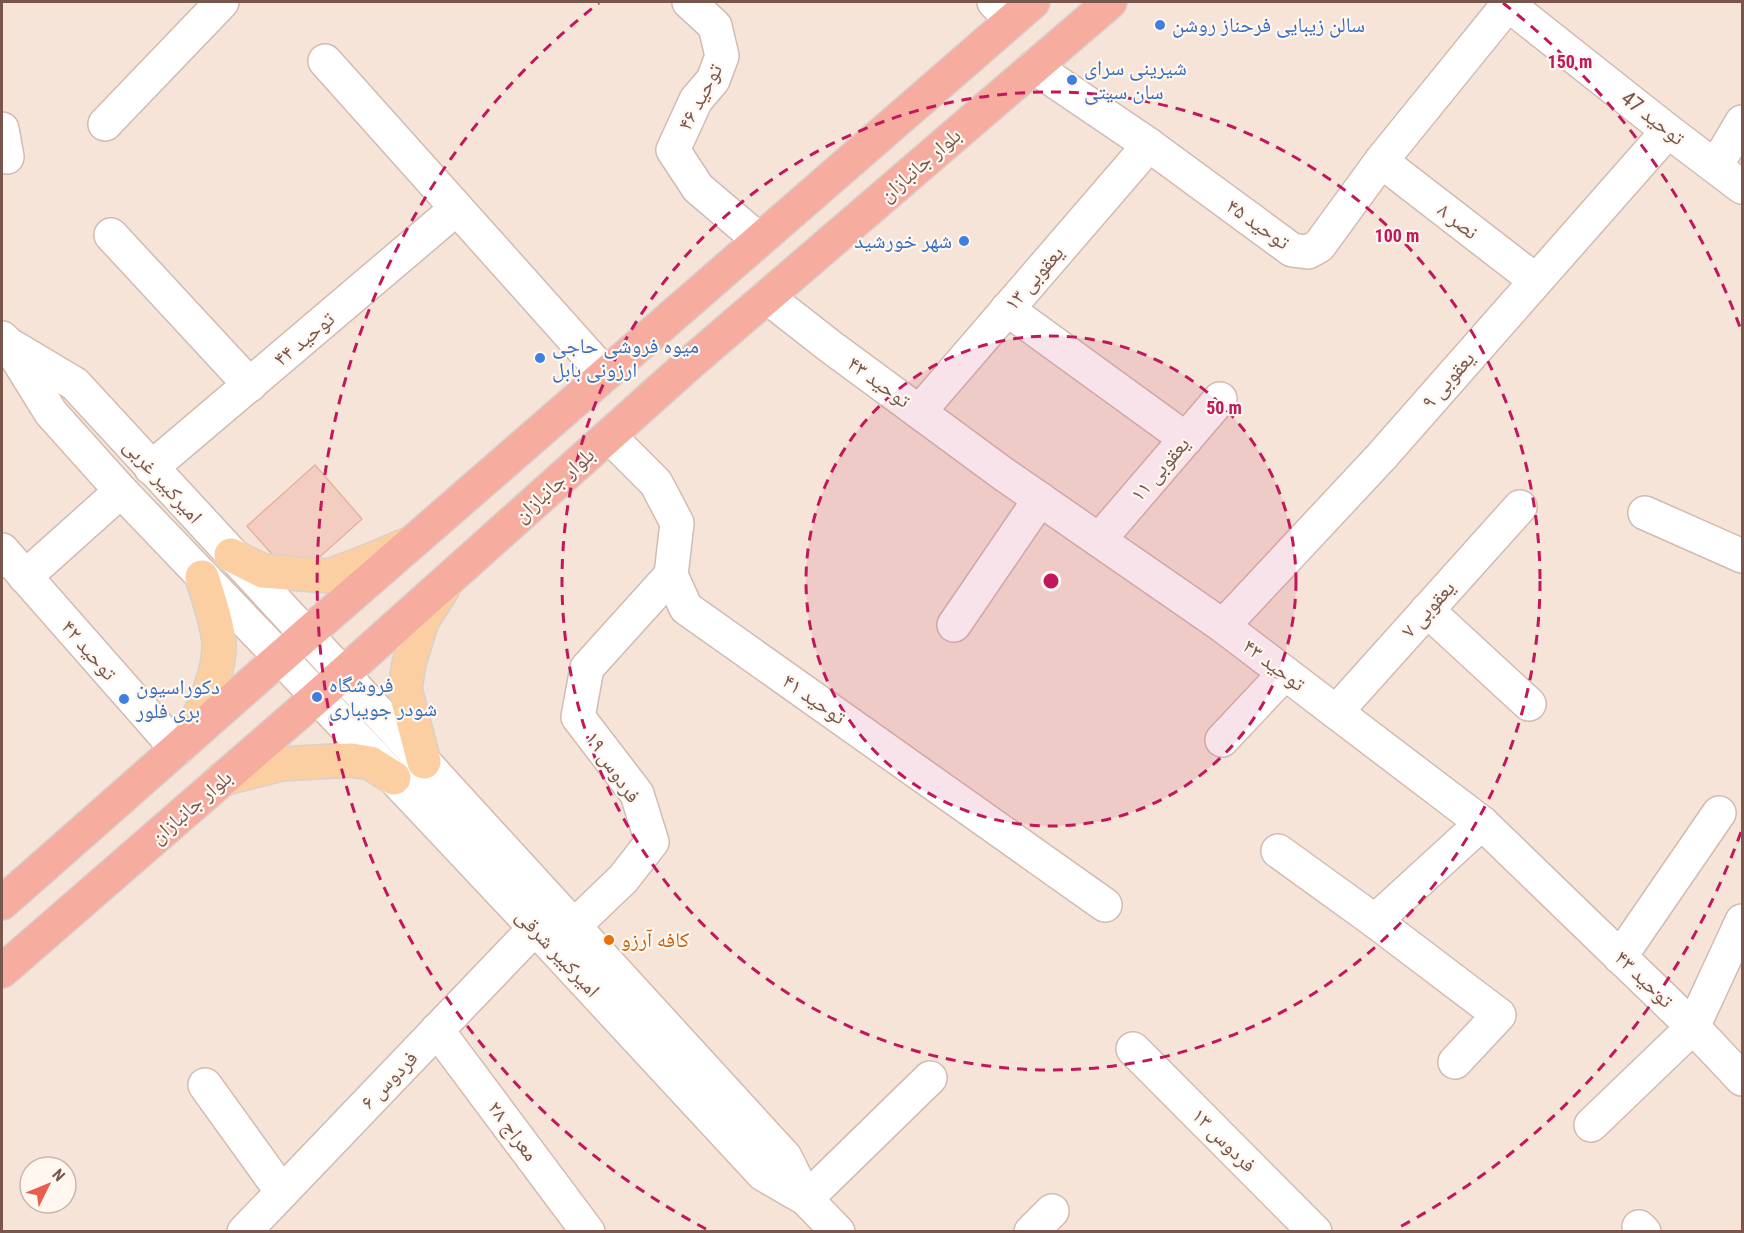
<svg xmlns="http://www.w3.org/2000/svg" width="1744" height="1233" viewBox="0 0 1744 1233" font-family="'Roboto Condensed','Noto Naskh Arabic',sans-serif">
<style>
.residential{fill:#f5e4d7;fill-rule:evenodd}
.building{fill:#f3cec0;stroke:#e6b2a0;stroke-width:1.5}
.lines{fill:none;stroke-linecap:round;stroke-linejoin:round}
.street-casing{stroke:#d2bbb1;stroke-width:36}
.secondary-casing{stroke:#d5bbae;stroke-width:36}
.primary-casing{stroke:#d9d0cd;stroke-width:36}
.highway-casing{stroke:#d9d0cd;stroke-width:36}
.street{stroke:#fff;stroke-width:33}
.secondary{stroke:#fff;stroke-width:33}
.primary{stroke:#fbcfa2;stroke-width:33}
.highway{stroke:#f7aca0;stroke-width:33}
.ring{fill:none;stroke:#c2185b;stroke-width:3;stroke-dasharray:10 8}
.shop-dot{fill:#3f7fe0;stroke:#fff7f0;stroke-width:2}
.food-dot{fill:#e8710a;stroke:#fff7f0;stroke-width:2}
.labels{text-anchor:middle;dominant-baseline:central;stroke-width:4.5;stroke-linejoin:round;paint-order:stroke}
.shop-label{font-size:21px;fill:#366cbe;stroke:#fff7f0;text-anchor:start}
.street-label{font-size:21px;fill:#78564c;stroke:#fff7f0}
.food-label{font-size:21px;fill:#c56008;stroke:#fff7f0;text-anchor:start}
.centre{fill:#c2185b;stroke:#fff7f0;stroke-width:3}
.ring-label{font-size:18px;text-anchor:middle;font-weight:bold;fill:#c2185b;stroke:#fff7f0;stroke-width:4.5;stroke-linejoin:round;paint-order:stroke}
</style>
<rect width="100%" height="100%" fill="#fdf3e9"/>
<!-- residential -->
<path class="residential" d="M2,2H1742V1231L2,1232ZM30,1167H66V1203H30Z"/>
<!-- building -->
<path class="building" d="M315,465L362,519L314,562L278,561L247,526Z"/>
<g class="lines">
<!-- street casing -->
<g class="street-casing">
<g id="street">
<path d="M689,2L715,26L722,56L713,80L696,100L673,150L698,188L759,240"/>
<path d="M994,2L1012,20"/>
<path d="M1505,2L1668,131L1742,187"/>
<path d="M325,61L605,374"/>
<path d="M1034,67L1149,145L1292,250L1308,252L1319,246L1381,161L1510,2"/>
<path d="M105,124L222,2"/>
<path d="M2,129L7,157"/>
<path d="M1381,161L1535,280"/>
<path d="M1716,166L1742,122"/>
<path d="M111,235L250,385"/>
<path d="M767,297L831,347L1002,473L1223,626L1482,823L1693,1027L1742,1079"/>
<path d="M1007,309L1186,439"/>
<path d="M919,412L1149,145"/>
<path d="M609,436L656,483L677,523L671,575L686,608L1105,905"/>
<path d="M151,468L456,209"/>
<path d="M1645,513L1742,556"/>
<path d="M1099,540L1220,399"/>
<path d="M2,550L177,749"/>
<path d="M25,577L121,491"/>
<path d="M1427,610L1529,704"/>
<path d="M954,625L1040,499"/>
<path d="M1223,626L1381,457L1668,131"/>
<path d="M1336,712L1520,507"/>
<path d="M1222,740L1285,673"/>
<path d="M1278,851L1375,921L1499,1015L1455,1062"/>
<path d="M1375,921L1482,823"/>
<path d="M574,926L623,879L652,842L637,794L578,717L587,668L671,575"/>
<path d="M1620,957L1719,813"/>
<path d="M437,1030L588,1232"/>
<path d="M1133,1049L1315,1232"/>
<path d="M205,1085L282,1192"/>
<path d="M1591,1125L1693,1027L1742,921"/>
<path d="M806,1199L930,1078"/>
<path d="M1639,1227L1644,1232"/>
<path d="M244,1232L535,928"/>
<path d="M1031,1232L1052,1211"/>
</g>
</g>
<!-- secondary casing -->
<g class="secondary-casing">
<g id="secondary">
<path d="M2,338L8,344L51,413L121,491L281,658L535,928L763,1174L806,1199L838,1232"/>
<path d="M13,347L75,384L424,762L785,1157L806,1199"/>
</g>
</g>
<!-- primary casing -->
<g class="primary-casing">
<g id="primary">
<path d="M231,555L263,571L329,576L366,562L404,546"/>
<path d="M190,737C202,710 224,666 218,635C215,616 208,596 202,577"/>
<path d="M424,762L405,689L409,663L422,621L443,588"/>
<path d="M222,779L281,764L351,760L370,763L394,778"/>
</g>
</g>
<!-- highway casing -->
<g class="highway-casing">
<g id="highway">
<path d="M2,903L306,635L1033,2"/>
<path d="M2,971L317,697L689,364L1110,2"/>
</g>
</g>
<!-- street -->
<use href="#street" class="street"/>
<!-- secondary -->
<use href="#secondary" class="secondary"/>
<!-- primary -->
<use href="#primary" class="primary"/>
<!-- highway -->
<use href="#highway" class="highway"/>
</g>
<!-- distance rings -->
<circle cx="1051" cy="581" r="245" fill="#c2185b" fill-opacity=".12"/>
<g class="ring">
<circle cx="1051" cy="581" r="245"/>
<circle cx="1051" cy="581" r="489"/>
<path d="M1741 832A734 734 0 0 1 1396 1229M706 1229A734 734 0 0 1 599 3M1503 3A734 734 0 0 1 1741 330"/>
</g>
<!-- markers -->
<g class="shop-dot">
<circle cx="1160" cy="25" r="6"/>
<circle cx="1072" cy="80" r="6"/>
<circle cx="964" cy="241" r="6"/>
<circle cx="540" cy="358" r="6"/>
<circle cx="317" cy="697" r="6"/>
<circle cx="124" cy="699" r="6"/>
</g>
<circle class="food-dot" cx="609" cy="940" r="6"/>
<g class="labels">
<!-- shop labels -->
<g class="shop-label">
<text x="1172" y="25">سالن زیبایی فرحناز روشن</text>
<text x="1084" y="68">شیرینی سرای<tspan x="1084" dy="24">سان سیتی</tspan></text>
<text x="952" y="241" text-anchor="end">شهر خورشید</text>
<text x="552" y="346">میوه فروشی حاجی<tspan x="552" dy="24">ارزونی بابل</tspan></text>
<text x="329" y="685">فروشگاه<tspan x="329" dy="24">شودر جویباری</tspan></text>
<text x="136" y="687">دکوراسیون<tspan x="136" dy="24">بری فلور</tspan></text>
</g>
<!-- street labels -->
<g class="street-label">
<text transform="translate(700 97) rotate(-62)">توحید ۴۶</text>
<text transform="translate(1653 118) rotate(38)">توحید 47</text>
<text transform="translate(920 165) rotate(-41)">بلوار جانبازان</text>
<text transform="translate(1458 221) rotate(38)">نصر ۸</text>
<text transform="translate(1258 224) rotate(35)">توحید ۴۵</text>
<text transform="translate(1034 278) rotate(-49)">یعقوبی ۱۳</text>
<text transform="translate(304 339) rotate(-40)">توحید ۴۴</text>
<text transform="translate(1448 380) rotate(-49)">یعقوبی ۹</text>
<text transform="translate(879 382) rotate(36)">توحید ۴۳</text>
<text transform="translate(1160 469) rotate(-49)">یعقوبی ۱۱</text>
<text transform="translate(163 481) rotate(48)">امیرکبیر غربی</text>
<text transform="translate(554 485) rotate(-42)">بلوار جانبازان</text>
<text transform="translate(1428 609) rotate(-48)">یعقوبی ۷</text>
<text transform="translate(89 650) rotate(49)">توحید ۴۲</text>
<text transform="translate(1274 665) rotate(37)">توحید ۴۳</text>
<text transform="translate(814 699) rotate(35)">توحید ۴۱</text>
<text transform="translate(613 767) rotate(56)">فردوس ۱۹</text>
<text transform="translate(191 807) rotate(-41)">بلوار جانبازان</text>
<text transform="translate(558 953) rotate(47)">امیرکبیر شرقی</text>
<text transform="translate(1644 979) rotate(44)">توحید ۴۳</text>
<text transform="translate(389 1080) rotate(-46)">فردوس ۶</text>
<text transform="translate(513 1131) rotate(53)">معراج ۲۸</text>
<text transform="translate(1224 1140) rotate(45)">فردوس ۱۳</text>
</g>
<!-- food labels -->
<g class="food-label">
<text x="621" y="940">کافه آرزو</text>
</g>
</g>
<circle cx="1051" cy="581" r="9" class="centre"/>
<g class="ring-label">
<text x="1570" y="68">150 m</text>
<text x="1397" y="242">100 m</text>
<text x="1224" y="414">50 m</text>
</g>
<!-- border -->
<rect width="1744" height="1233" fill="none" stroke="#78564c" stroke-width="6"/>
<!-- north arrow -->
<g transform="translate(48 1185) rotate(47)"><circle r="28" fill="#fff7f0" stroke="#c9b7ae" stroke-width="1.5"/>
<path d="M0-4.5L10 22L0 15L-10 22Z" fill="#e75d4e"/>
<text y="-9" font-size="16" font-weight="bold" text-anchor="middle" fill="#78564c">N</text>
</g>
</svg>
